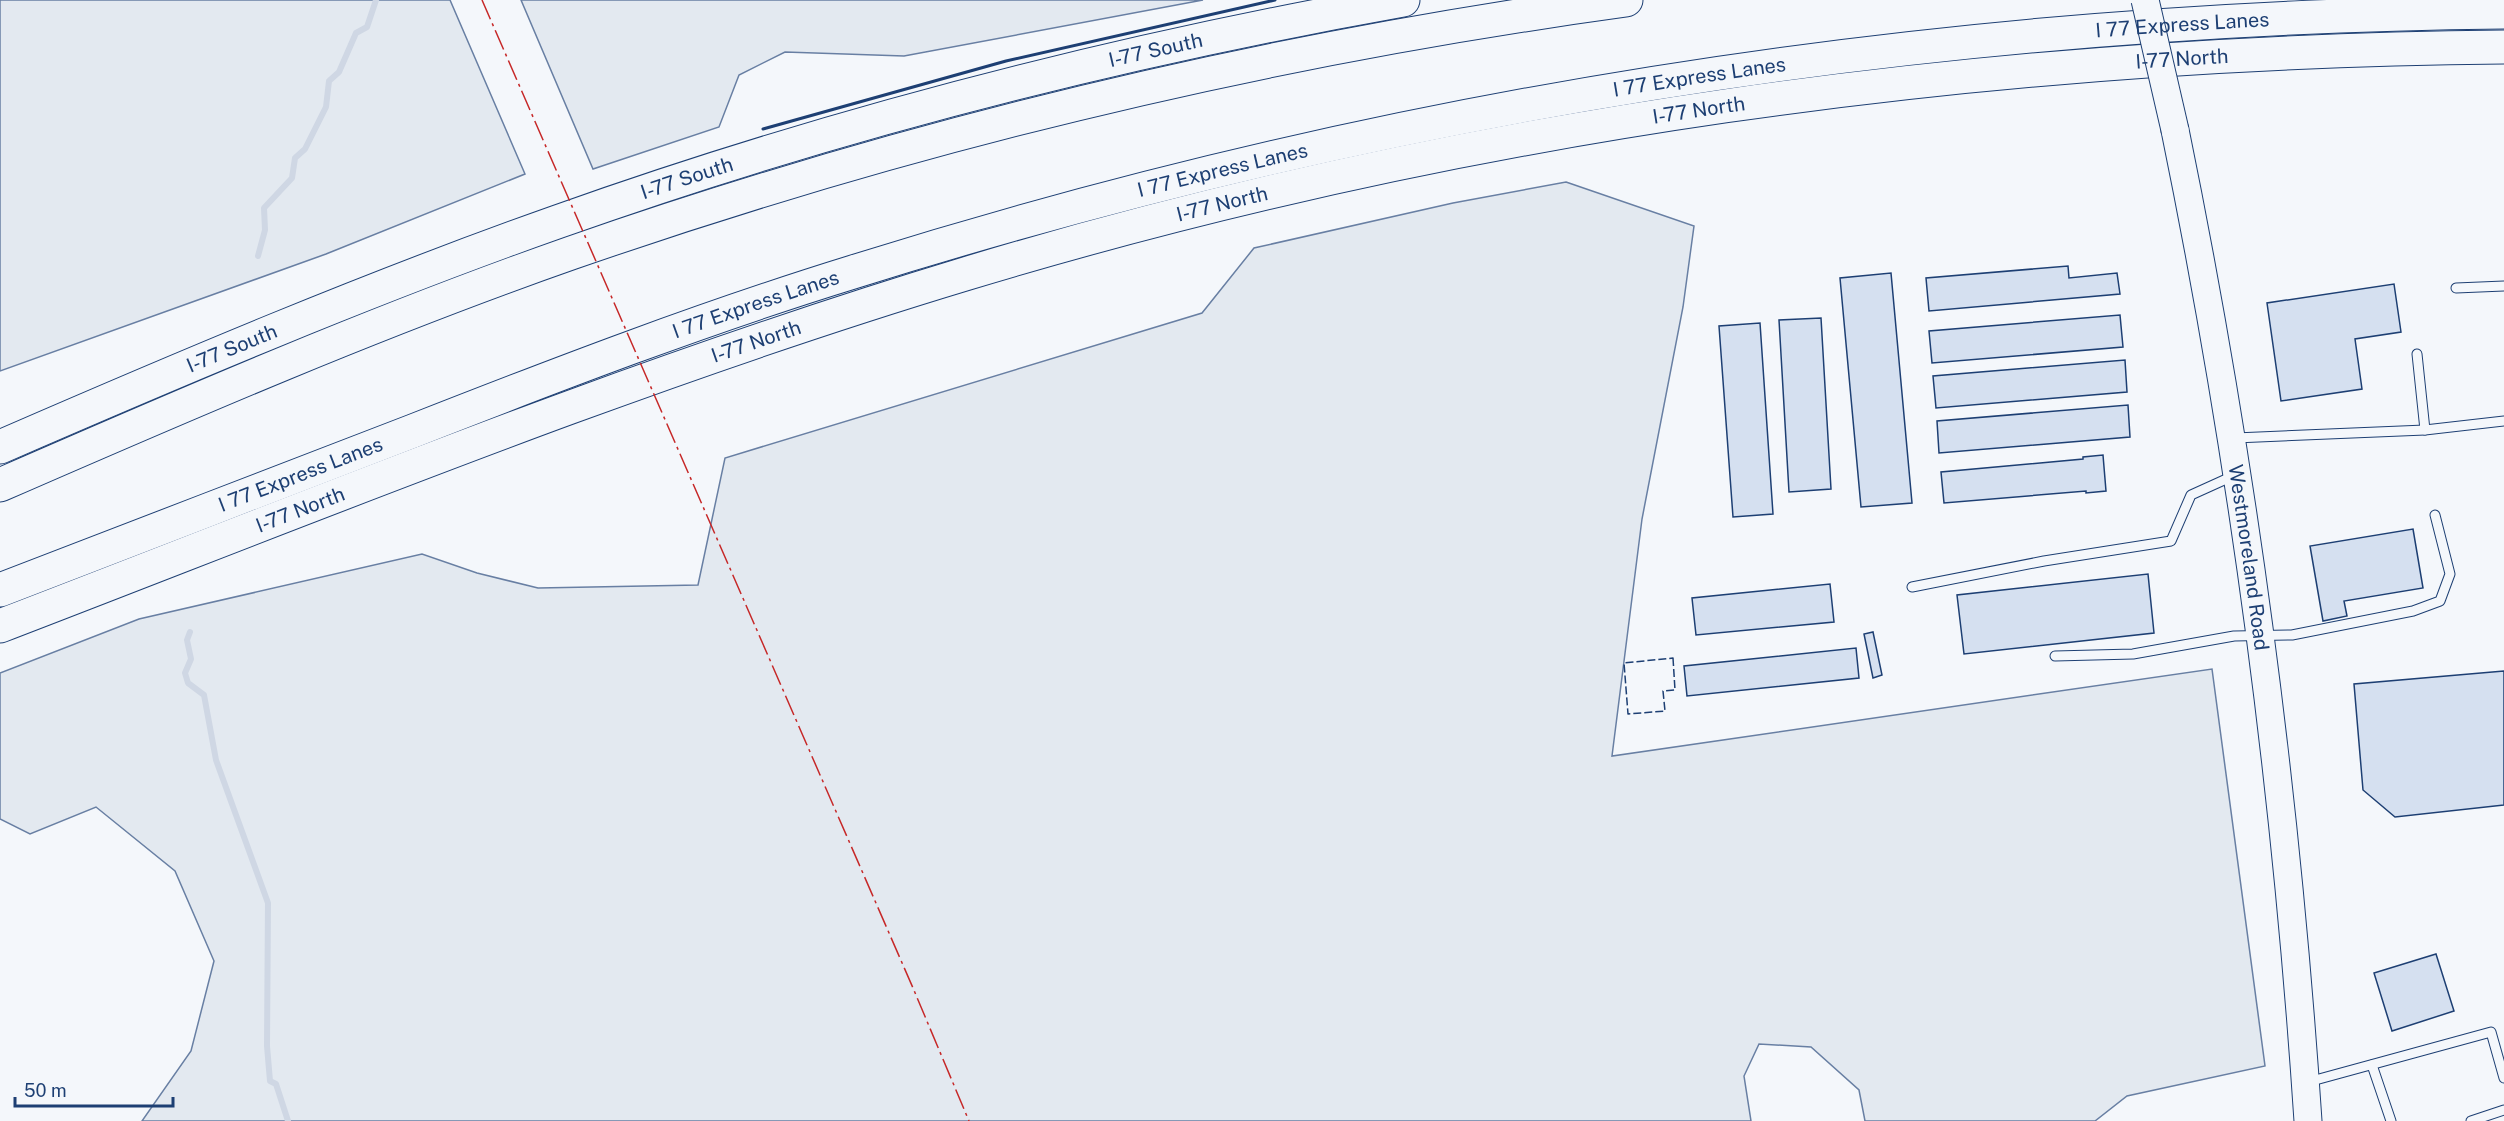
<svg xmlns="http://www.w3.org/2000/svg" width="2504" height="1121" viewBox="0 0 2504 1121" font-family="'Public Sans',sans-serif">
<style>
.green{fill:#e3e9f0;stroke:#687fa3;stroke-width:1.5}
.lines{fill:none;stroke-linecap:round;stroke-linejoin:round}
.stream{stroke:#cfd7e4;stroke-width:6}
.building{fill:#d5e0f0;stroke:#1d3f73;stroke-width:1.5}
.lane-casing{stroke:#1d3f73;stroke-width:11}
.secondary-casing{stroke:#1d3f73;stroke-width:29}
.highway-casing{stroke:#1d3f73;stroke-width:35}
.lane{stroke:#f4f7fb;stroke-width:9}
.secondary{stroke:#f4f7fb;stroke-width:27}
.highway{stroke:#f4f7fb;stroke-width:33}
.secondary-bridge-casing{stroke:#1d3f73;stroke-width:29;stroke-linecap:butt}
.secondary-bridge{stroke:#f4f7fb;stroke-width:27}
.fence{stroke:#1d3f73;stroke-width:1.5;stroke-dasharray:8 3;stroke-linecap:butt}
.wall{stroke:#1d3f73;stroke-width:3}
.power{stroke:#c62828;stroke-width:1.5;stroke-dasharray:21 4.5 3 4.5;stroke-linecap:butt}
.labels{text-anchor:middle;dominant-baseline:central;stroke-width:4.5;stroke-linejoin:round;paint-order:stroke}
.street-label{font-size:20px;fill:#1d3f73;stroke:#f4f7fb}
</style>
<rect width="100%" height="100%" fill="#f4f7fb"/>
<!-- green -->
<g class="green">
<path d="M0,0H450L525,174L326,254L0,371Z"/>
<path d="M521,0H1203L904,56L785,52L739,75L719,127L593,169Z"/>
<path d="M1566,182L1694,226L1683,307L1642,519L1612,756L2212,669L2265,1066L2127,1096L2095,1121H1865L1859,1090L1811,1047L1759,1044L1744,1076L1751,1121H142L191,1051L214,961L175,871L96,807L30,834L0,819V673L139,619L422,554L477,573L538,588L698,585L725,458L1202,313L1254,248L1453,203Z"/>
</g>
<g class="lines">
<!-- stream -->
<g class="stream">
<path d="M258,256L265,230L264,208L292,178L295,158L305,149L326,107L329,81L339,72L356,33L367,27L376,0"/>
<path d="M190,632L187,640L191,659L185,673L188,683L204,695L216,760L268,903L267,1046L270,1081L276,1084L288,1121"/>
</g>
</g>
<!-- building -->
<g class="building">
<path d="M2068,266L2069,278L2117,273L2120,294L1929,311L1926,278Z"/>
<path d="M1891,273L1912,503L1861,507L1840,278Z"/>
<path d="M2394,284L2401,332L2355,339L2362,389L2281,401L2267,303Z"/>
<path d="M2120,315L2123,347L1932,363L1929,331Z"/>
<path d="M1821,318L1831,489L1789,492L1779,320Z"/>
<path d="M1760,323L1773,514L1733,517L1719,326Z"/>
<path d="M2125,360L2127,392L1936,408L1933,376Z"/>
<path d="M2128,405L2130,437L1939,453L1937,421Z"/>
<path d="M2103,455L2106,491L2086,493V491L1944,503L1941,472L2083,459V457Z"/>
<path d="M2413,529L2423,588L2344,601L2347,616L2323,621L2310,546Z"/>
<path d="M2148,574L2154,633L1964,654L1957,595Z"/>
<path d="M1830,584L1834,622L1696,635L1692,598Z"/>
<path d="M1873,632L1882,675L1873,678L1864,634Z"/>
<path d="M1856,648L1859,678L1687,696L1684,666Z"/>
<path d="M2504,671V805L2395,817L2363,790L2354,684Z"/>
<path d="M2436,954L2454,1011L2392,1031L2374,973Z"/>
</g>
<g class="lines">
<!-- lane casing -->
<g class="lane-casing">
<g id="lane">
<path d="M2456,288L2504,286"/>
<path d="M2425,430L2504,421"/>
<path d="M2235,438L2425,430L2417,354"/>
<path d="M1912,587L2044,561L2171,541L2191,495L2233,476"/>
<path d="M2055,656L2133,654L2234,636L2292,635L2413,611L2440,601L2450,574L2435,515"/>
<path d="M2372,1065L2391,1121"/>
<path d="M2308,1082L2491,1032L2504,1078"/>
<path d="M2471,1121L2504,1110"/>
</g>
</g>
<!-- secondary casing -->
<g class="secondary-casing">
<g id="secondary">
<path id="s1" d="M2175,130C2242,457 2286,788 2308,1121"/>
</g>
</g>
<!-- highway casing -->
<g class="highway-casing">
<g id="highway">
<path id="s2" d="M0,447C184,367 368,289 557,222C832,124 1117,51 1403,0"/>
<path d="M0,485C188,403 377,321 571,253C913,134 1268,49 1626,0"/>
<path id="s3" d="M0,590C138,537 275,484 413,431C558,374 704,318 853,272C1390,103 1942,18 2504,12"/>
<path id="s4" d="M0,626C320,503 637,373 965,274C1463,123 1984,52 2504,47"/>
</g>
</g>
<!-- lane -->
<use href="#lane" class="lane"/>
<!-- secondary -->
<use href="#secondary" class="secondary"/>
<!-- highway -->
<use href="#highway" class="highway"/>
<!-- secondary-bridge casing -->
<g class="secondary-bridge-casing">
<path id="secondary-bridge" d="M2145,0L2175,130"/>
</g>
<!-- secondary-bridge -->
<use href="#secondary-bridge" class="secondary-bridge"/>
<!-- fence -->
<path class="fence" d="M1673,658L1675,690L1663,691L1665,711L1628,714L1624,663Z"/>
<!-- wall -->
<path class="wall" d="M763,129L1006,61L1275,0"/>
<!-- power -->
<path class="power" d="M482,0L913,988L969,1121"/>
</g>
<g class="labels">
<!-- street labels -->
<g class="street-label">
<text stroke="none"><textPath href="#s3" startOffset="2266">I 77 Express Lanes</textPath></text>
<text stroke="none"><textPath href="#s2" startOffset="1224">I-77 South</textPath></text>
<text stroke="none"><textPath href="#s4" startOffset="2266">I-77 North</textPath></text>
<text stroke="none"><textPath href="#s3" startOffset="1780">I 77 Express Lanes</textPath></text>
<text stroke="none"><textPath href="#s4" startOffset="1780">I-77 North</textPath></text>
<text stroke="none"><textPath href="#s3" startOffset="1294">I 77 Express Lanes</textPath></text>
<text stroke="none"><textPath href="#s2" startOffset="738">I-77 South</textPath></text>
<text stroke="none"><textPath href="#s4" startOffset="1294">I-77 North</textPath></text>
<text stroke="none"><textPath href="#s3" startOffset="808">I 77 Express Lanes</textPath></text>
<text stroke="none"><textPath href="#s4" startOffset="808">I-77 North</textPath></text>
<text stroke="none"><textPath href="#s2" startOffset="252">I-77 South</textPath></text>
<text stroke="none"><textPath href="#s3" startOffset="322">I 77 Express Lanes</textPath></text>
<text stroke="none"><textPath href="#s4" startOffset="322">I-77 North</textPath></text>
<text stroke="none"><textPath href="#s1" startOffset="434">Westmoreland Road</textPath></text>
</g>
</g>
<!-- scale -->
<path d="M15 1097v9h158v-9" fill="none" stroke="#1d3f73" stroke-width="3"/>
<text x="24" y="1097" font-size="18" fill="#1d3f73" stroke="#f4f7fb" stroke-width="4.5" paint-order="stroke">50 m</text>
</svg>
